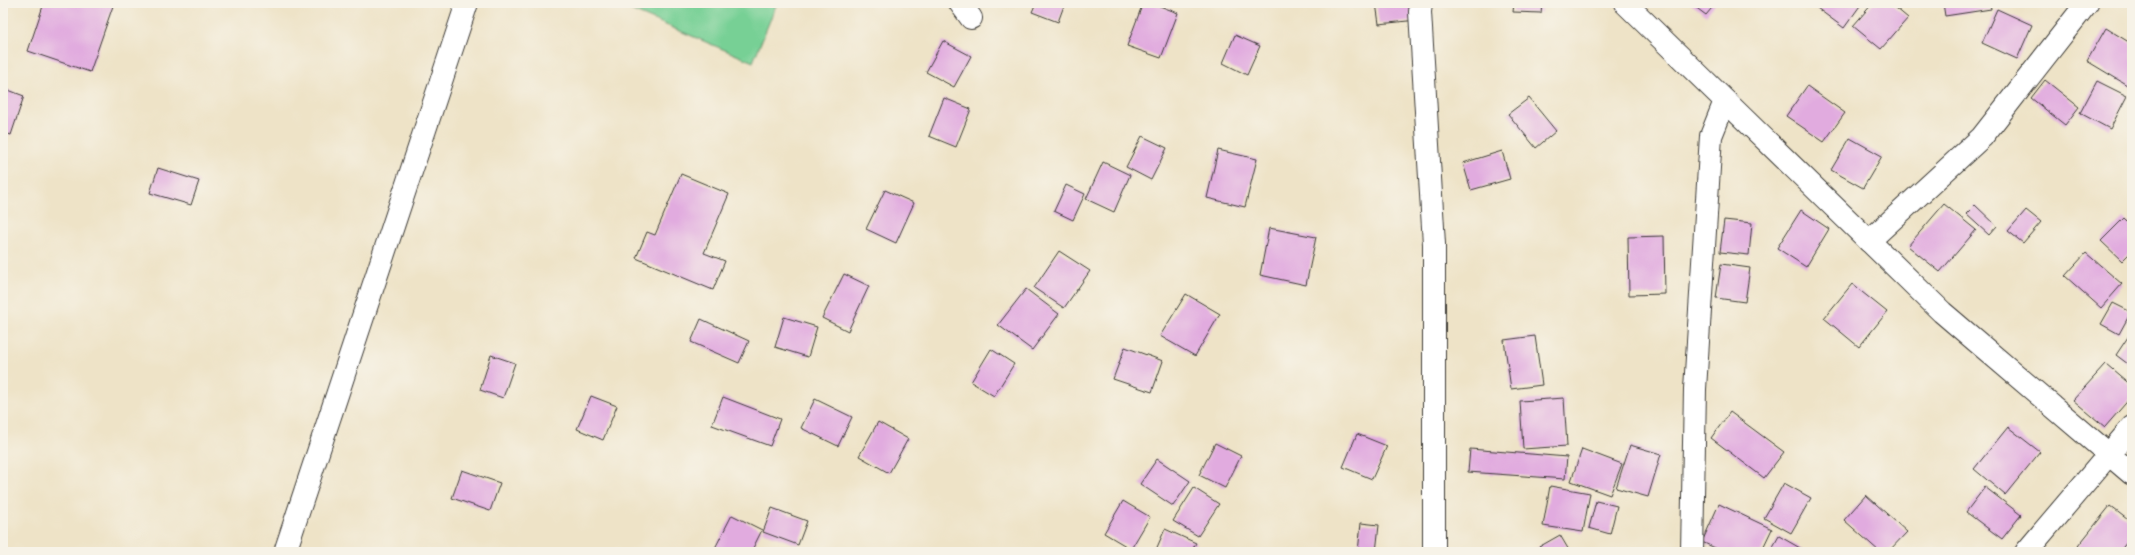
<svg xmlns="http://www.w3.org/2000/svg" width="2135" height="555" viewBox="0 0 2135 555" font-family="Kalam,sans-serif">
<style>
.green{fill:#77d095;stroke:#4a7658}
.building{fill:#e1abdf}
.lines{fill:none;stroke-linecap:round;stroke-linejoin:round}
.street-casing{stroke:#3c3a36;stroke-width:24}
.street{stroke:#fff;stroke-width:22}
</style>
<rect width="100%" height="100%" fill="#f7f3e8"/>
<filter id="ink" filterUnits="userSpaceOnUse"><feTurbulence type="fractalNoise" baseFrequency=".025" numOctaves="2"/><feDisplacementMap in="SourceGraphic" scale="8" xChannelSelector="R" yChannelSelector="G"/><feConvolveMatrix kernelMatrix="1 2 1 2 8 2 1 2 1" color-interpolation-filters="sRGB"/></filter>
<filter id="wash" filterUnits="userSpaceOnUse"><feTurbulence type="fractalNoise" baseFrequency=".012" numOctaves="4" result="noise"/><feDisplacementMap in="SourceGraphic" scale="16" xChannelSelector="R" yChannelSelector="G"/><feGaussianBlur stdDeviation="0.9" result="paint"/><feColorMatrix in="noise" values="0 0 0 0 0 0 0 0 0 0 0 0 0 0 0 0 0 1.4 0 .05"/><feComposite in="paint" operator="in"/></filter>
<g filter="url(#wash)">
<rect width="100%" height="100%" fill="#eee3c7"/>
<!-- green -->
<path class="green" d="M614,3H777L753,62Z"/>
<g id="blocks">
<!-- building -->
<g class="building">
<path d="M44,3H114L90,72L28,51Z"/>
<path d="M1036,3H1065L1058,22L1032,12Z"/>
<path d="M1143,3H1152L1178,13L1161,58L1127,46Z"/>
<path d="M1376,3H1415L1417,20L1379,24Z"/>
<path d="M1514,3H1542L1541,13L1513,12Z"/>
<path d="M1690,3H1716L1706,15Z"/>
<path d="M1821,3H1862L1844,28L1817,8Z"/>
<path d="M1873,3H1890L1908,18L1881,49L1853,26Z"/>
<path d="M1943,3H1990L1991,9L1945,16Z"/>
<path d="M1997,9L2032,25L2017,59L1982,43Z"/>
<path d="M2106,28L2132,44V88L2087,61Z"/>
<path d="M1235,35L1260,46L1247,75L1223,63Z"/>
<path d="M943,41L971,56L954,87L926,72Z"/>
<path d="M2045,80L2079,107L2065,125L2031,98Z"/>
<path d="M2097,81L2127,96L2110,129L2080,113Z"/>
<path d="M1807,86L1845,113L1824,142L1786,116Z"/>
<path d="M3,88L24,96L11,135L3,132Z"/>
<path d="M944,98L971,109L956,147L929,136Z"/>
<path d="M1529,98L1556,131L1536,148L1508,114Z"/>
<path d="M1142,136L1167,148L1151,180L1126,167Z"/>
<path d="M1850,138L1882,156L1863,188L1831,170Z"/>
<path d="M1218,150L1257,159L1245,207L1207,198Z"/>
<path d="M1502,151L1510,179L1471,190L1463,163Z"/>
<path d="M1103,162L1130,175L1114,212L1086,199Z"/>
<path d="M158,168L199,181L191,205L150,193Z"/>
<path d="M681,174L729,194L704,253L725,261L713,290L636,258L647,232L655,235Z"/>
<path d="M1066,185L1085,194L1073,220L1054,211Z"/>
<path d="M885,190L914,203L896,243L866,229Z"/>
<path d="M1944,204L1976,230L1940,272L1908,246Z"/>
<path d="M1975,205L1997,226L1989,235L1966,214Z"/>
<path d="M1801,210L1829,229L1806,267L1777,248Z"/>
<path d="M2026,210L2041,222L2023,243L2008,231Z"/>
<path d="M2124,218L2132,226V251L2122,261L2101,241Z"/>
<path d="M1724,220L1752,223L1749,255L1720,252Z"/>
<path d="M1269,228L1316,237L1306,285L1260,275Z"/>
<path d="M1664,236L1665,294L1629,295L1628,237Z"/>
<path d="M1059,251L1090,271L1064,308L1034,288Z"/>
<path d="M2086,253L2122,284L2101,308L2065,276Z"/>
<path d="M1721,264L1750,268L1745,302L1716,298Z"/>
<path d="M844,274L869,286L848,331L822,318Z"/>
<path d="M1852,284L1887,312L1859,347L1824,318Z"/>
<path d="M1026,289L1059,314L1032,350L998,325Z"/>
<path d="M1186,294L1220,314L1195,356L1160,336Z"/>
<path d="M2113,303L2131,312L2119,334L2101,324Z"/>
<path d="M784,317L817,327L808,357L775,347Z"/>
<path d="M701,319L749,341L739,363L691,342Z"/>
<path d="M2132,331V367L2116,355Z"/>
<path d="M1535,336L1542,385L1511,389L1504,340Z"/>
<path d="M1125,347L1163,361L1152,392L1113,379Z"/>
<path d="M991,349L1014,364L994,396L971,382Z"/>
<path d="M491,355L515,363L503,398L480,390Z"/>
<path d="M2106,364L2132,386V396L2105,427L2073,400Z"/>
<path d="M591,396L617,406L603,440L577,429Z"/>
<path d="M723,397L780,419L770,446L712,425Z"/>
<path d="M1564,398L1567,446L1523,449L1520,401Z"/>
<path d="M815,399L852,417L838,446L801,428Z"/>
<path d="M1730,412L1784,452L1764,478L1711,438Z"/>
<path d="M878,422L908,439L889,473L859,456Z"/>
<path d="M2008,427L2040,452L2005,495L1974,469Z"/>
<path d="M1357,434L1387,446L1372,479L1343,467Z"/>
<path d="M1215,443L1241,456L1225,488L1199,475Z"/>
<path d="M1630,445L1661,454L1648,497L1616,488Z"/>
<path d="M1470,449L1567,457L1565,479L1468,472Z"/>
<path d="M1582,449L1622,464L1610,495L1571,481Z"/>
<path d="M1157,459L1190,481L1173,506L1140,484Z"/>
<path d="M462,470L500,483L490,511L452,498Z"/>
<path d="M1784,483L1811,498L1791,533L1764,518Z"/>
<path d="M1550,486L1590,493L1583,532L1543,526Z"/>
<path d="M1985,487L2021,515L2002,539L1966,512Z"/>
<path d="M1194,488L1219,504L1198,536L1173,521Z"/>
<path d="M1866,495L1907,532L1888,552H1880L1844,520Z"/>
<path d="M1123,501L1150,517L1131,549L1104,533Z"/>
<path d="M1596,501L1617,506L1610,534L1589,528Z"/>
<path d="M1719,504L1772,529L1761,552H1724L1702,542Z"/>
<path d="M2110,506L2132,523V536L2119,552H2085L2078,546Z"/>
<path d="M772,508L807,521L798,545L763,532Z"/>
<path d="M732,515L762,530L751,552H718L714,550Z"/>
<path d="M1361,523L1379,525L1376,552H1358Z"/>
<path d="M1165,529L1196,543L1191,552H1155Z"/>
<path d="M1560,535L1570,552H1530Z"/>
<path d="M1779,536L1807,552H1770Z"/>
</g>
</g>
</g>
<g filter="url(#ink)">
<use href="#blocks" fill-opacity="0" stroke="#3c3a36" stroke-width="1"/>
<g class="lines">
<!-- street casing -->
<g class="street-casing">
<g id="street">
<path d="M960,3L971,18"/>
<path d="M1421,3L1420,12L1434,244V552"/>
<path d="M1625,3L1942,312L2132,474"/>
<path d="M1869,241L1982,137L2087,3"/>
<path d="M285,552L467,3"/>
<path d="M1692,552L1695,389L1711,136L1725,101"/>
<path d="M2026,552L2132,427"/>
</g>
</g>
<!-- street -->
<use href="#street" class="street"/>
</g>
</g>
<!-- margin -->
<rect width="2135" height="555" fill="none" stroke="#f7f3e8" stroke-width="16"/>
</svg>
